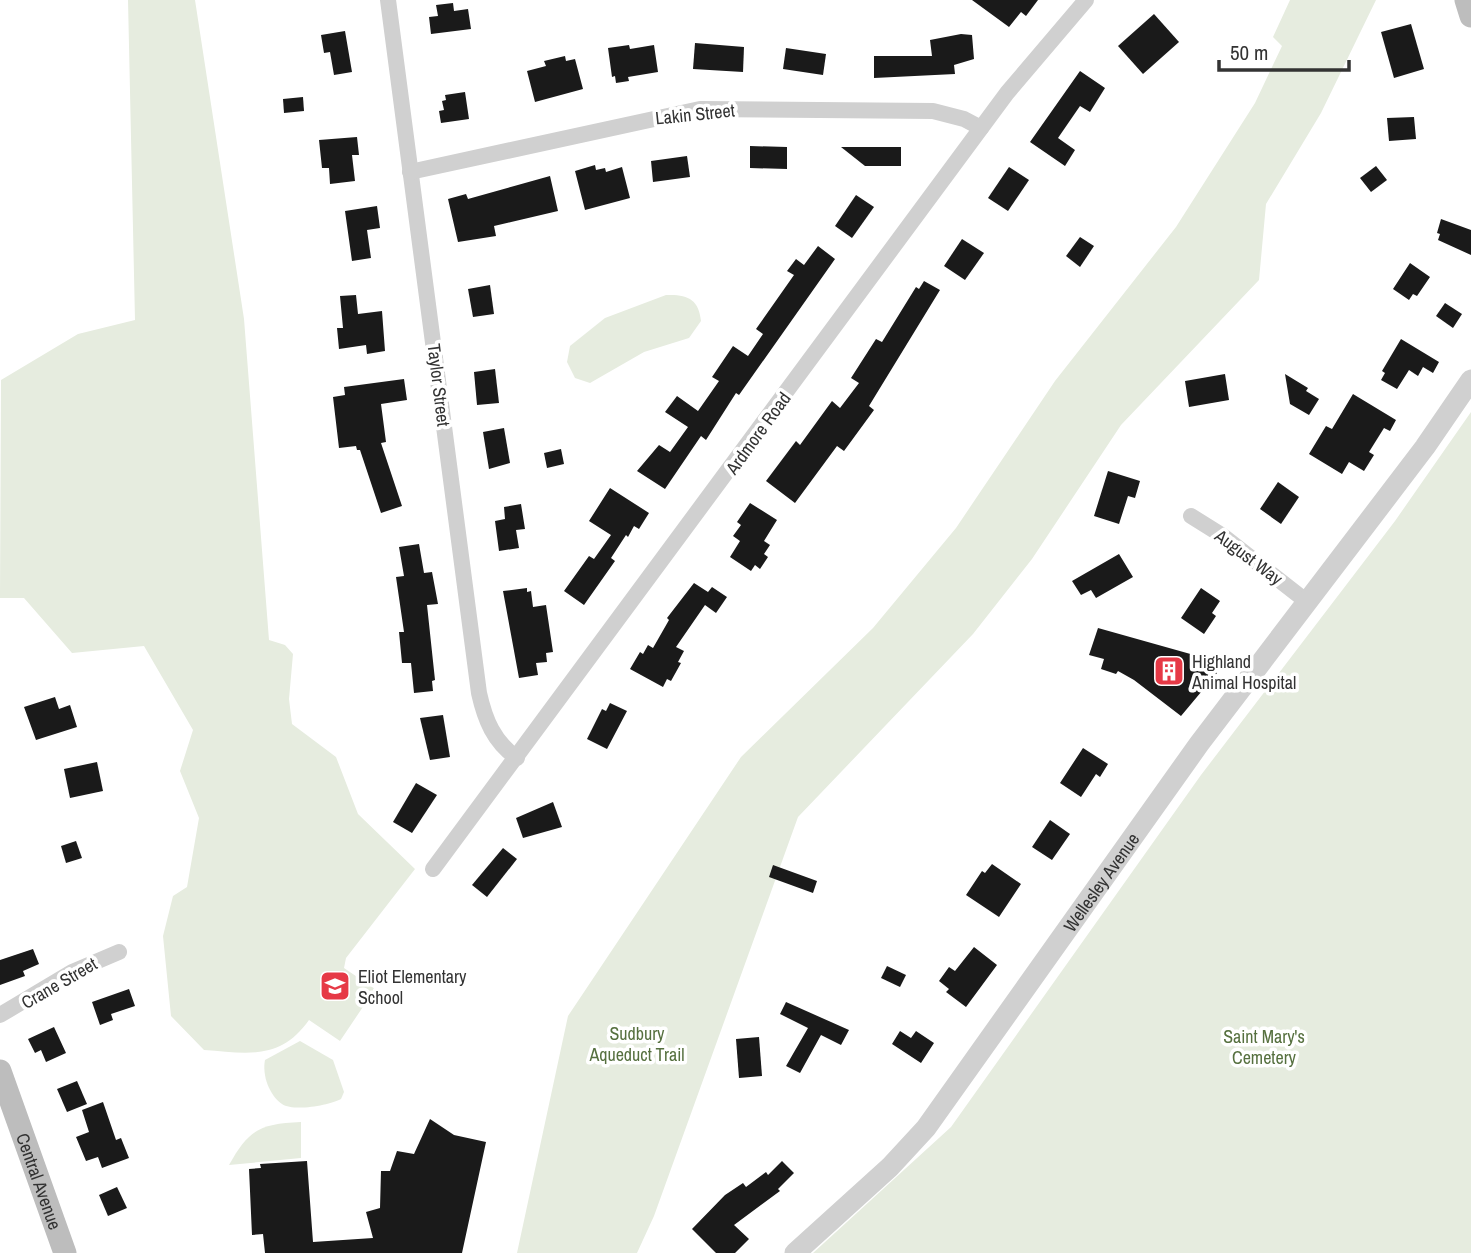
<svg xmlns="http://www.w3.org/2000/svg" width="1471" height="1253" viewBox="0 0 1471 1253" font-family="'Archivo Narrow',sans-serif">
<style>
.green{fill:#e6ecdf}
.building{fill:#1a1a1a}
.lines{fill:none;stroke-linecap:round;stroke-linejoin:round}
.minor{stroke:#d0d0d0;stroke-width:16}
.tertiary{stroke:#d0d0d0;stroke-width:21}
.secondary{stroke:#bdbdbd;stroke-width:23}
.labels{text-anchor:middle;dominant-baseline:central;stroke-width:7;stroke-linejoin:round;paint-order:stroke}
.street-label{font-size:18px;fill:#333;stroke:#fff}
.poi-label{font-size:18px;fill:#333;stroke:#fff;text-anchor:start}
.park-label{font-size:18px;fill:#56703f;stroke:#fff}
</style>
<rect width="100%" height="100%" fill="#fff"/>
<!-- green -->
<g class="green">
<path d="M128,0H195L244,319L269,640L285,645L293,654L289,699L292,724L336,757L358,814L415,869L346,958L344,968L375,989L340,1041L309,1020C280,1061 247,1053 204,1050L171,1016L163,936L173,896L187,887L199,818L180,771L193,730L144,646L72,653L24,598H0L1,380L78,334L135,320Z"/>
<path d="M1290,0H1376L1321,113L1266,204L1259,280L1121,425L1032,559L973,634L798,817L654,1216L637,1253H517L568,1016L741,757L873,628L956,528L1055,381L1176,227L1255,103L1282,46L1273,37Z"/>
<path d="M666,295C687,294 699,299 701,321L689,338L644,352L590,383L575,378L567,362L570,346L605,318Z"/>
<path d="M1471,412V1253H813L951,1127L1201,775L1395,521Z"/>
<path d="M300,1041L333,1060L344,1092L341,1099C330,1105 294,1112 282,1104C269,1095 262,1075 265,1060Z"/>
<path d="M301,1122V1158L229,1165C249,1129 260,1124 301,1122Z"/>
</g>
<!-- building -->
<g class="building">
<path d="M972,0H1038L1026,16L1021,12L1009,27Z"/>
<path d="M453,3L454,11L468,9L471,29L431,34L429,17L438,16L436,5Z"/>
<path d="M1154,14L1179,42L1143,74L1118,46Z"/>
<path d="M1411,24L1424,69L1394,78L1381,32Z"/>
<path d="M345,31L352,72L334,75L330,52L324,53L321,35Z"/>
<path d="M961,34L972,35L974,59L954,65L955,74L874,78V56H932L930,40Z"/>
<path d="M695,43L744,47L743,72L693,69Z"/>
<path d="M629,45L630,49L654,45L658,72L628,77L629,81L616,83L615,76L612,77L608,48Z"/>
<path d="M786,48L826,54L823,75L783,69Z"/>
<path d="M565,56L566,61L575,59L583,89L535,102L527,71L546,66L544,61Z"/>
<path d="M1080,71L1105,88L1090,112L1080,106L1058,138L1075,150L1065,166L1030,142Z"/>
<path d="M465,92L469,119L441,123L439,111L444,110L442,101L446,100L445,95Z"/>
<path d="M303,97L304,111L284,113L283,99Z"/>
<path d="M1414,117L1416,139L1389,141L1387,118Z"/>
<path d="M357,137L359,155H352L355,181L330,184L329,168H322L319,140Z"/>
<path d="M750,146L787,147V169L750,168Z"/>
<path d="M841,147H901V166H865Z"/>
<path d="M687,156L690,177L653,182L651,161Z"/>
<path d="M595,165L596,170L605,168L606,172L622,167L630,198L585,210L575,171Z"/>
<path d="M1376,166L1387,180L1371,192L1360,178Z"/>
<path d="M1009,167L1029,180L1008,211L988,198Z"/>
<path d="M550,176L558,211L494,226L496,236L458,242L448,199L466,194L468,199Z"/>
<path d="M856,195L874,207L852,238L835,226Z"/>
<path d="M377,206L380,228L367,230L371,258L352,261L345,211Z"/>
<path d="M1441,219L1471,230V255L1438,240L1440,234L1437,233Z"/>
<path d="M1080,237L1094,246L1080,267L1066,256Z"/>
<path d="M962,239L984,253L965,280L944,266Z"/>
<path d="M818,246L835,259L739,395L736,393L706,440L701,436L665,489L637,471L659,445L670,452L688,427L665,412L677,396L698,411L719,381L712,377L733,346L748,356L763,334L756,329L794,275L787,271L796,259L804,265Z"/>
<path d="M1410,263L1430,277L1417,296L1413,294L1409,300L1393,289Z"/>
<path d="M924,281L940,290L869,406L874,410L844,451L837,446L795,503L766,481L796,441L800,445L832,401L840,408L859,383L851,378L876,339L882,342L916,287L919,289Z"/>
<path d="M490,285L494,314L473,317L468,289Z"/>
<path d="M356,295L358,314L382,311L385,351L367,354L366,345L339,349L337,328H343L340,296Z"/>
<path d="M1445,303L1462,314L1453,328L1436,316Z"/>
<path d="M1401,339L1439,362L1433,373L1423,367L1418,376L1409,370L1397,389L1381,380L1385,373L1382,371Z"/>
<path d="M495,369L499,403L477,405L474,372Z"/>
<path d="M1225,374L1229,400L1189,407L1185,381Z"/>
<path d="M1285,374L1308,388L1306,391L1319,399L1309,415L1290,404Z"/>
<path d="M404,379L407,400L381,404L386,442L381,443L402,506L381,513L360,450H357L356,446L339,448L333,397L345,395L344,387Z"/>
<path d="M1353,394L1396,420L1390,431L1384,428L1369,452L1374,455L1364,471L1349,462L1342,474L1309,454L1326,426L1332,429Z"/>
<path d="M504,428L510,463L489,469L483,432Z"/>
<path d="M561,449L564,464L547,468L544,453Z"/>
<path d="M1108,471L1140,481L1135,498L1128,496L1119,524L1094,516Z"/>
<path d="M1278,482L1299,497L1281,524L1260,509Z"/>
<path d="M610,488L649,513L639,529L634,526L628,537L626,535L611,558L615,561L584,605L564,591L589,556L594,559L611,535L589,521Z"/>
<path d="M750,503L777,520L764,541L770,545L764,554L768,557L760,569L755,565L751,571L730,557L740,541L733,536L741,525L737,522Z"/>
<path d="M521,504L525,529L516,530L519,548L499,551L495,521L505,519L504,507Z"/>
<path d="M419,544L424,573L432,572L438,604L427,605L435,680L432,681L433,691L414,693L411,663H402L399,632H404L396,577L404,576L399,547Z"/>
<path d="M1119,554L1133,577L1096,598L1091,590L1081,595L1072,581Z"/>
<path d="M694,583L708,592L712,587L727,597L716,613L705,605L676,647L684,651L678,662L681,663L671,681L667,679L663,687L630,669L640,652L643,654L648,645L653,648L669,620L667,618Z"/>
<path d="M527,588V592L531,591L533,607L546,605L553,652L546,653L547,662L536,663L538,675L519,678L503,591Z"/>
<path d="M1201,588L1220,601L1212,613L1216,616L1204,634L1181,618Z"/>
<path d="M1098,628L1194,655L1217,673L1181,716L1134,680L1118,671L1116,674L1101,669L1104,659L1089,655Z"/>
<path d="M55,697L59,709L70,705L77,727L36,740L24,707Z"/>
<path d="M610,703L627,711L607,749L587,739L602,709L606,711Z"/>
<path d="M443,715L450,757L430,760L420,718Z"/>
<path d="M1083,748L1108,764L1100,777L1096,774L1081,797L1060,783Z"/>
<path d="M97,762L103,791L70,798L64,769Z"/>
<path d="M416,783L437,795L412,833L393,822Z"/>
<path d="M553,802L562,827L523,838L516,818Z"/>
<path d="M1050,820L1070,834L1052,860L1032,847Z"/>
<path d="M76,841L82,858L66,863L61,846Z"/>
<path d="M503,848L517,859L487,897L472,885Z"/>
<path d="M992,864L1021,884L999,917L966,895L982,871L985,873Z"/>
<path d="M773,865L817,881L813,893L769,877Z"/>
<path d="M974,947L997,965L966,1007L946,992L949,989L939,981L949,967L955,971Z"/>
<path d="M33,949L39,964L23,971L25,976L0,985V960Z"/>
<path d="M887,966L906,975L900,987L881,978Z"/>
<path d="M129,989L135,1006L111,1014L113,1020L100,1025L92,1002Z"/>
<path d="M786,1002L849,1030L841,1045L821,1035L800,1073L786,1066L808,1028L780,1014Z"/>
<path d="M54,1027L66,1053L46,1062L41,1050L35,1053L28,1039Z"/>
<path d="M900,1031L911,1038L916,1031L934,1043L921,1063L892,1044Z"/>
<path d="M759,1037L762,1076L739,1078L736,1039Z"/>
<path d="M77,1081L87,1104L67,1112L57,1089Z"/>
<path d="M103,1102L116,1140L121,1138L129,1158L102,1168L98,1157L86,1161L76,1137L89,1132L82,1110Z"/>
<path d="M430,1119L454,1135L486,1142L462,1253H265L263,1234L252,1235L249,1169L261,1168L260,1164L307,1161L313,1242L373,1238L366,1212L380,1208L381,1171H390L397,1151L414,1154Z"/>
<path d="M782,1161L794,1173L778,1189L780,1191L734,1225L749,1239L735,1253H716L692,1229L725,1195L743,1183L746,1187L766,1172L768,1175Z"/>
<path d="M117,1187L127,1208L108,1216L99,1195Z"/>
</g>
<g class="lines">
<!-- minor -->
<g class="minor">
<path d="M388,0L479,693C485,720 494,742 517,758"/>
<path d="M410,172L700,109L933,111L964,119L981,128"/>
<path d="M1191,516L1223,536L1306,601"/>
<path d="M433,869L1007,93L1086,0"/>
<path d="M0,1015L72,972L119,952"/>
</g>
<!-- tertiary -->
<path class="tertiary" id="s1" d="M795,1253L890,1167L926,1128L1199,744L1425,447L1471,380"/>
<!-- secondary -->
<g class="secondary">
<path d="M1466,0L1471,16"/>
<path id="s2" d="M0,1071L65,1253"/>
</g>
</g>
<!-- icons -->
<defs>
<g id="building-square" transform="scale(1.575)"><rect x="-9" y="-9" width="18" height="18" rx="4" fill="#e63946" stroke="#fff"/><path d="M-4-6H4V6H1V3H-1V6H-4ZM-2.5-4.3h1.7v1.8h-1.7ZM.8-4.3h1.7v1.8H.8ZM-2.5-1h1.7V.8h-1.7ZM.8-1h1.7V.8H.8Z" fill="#fff"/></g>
<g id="school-square" transform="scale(1.575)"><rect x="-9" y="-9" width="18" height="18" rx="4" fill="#e63946" stroke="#fff"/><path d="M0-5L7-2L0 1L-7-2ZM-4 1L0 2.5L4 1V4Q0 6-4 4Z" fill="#fff"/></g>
</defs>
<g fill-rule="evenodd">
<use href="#building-square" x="1169" y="671"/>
<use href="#school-square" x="335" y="986"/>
</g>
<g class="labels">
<!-- street labels -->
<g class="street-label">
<text transform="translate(695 114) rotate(-6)">Lakin Street</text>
<text transform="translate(439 385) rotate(83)">Taylor Street</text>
<text transform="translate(758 433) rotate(-54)">Ardmore Road</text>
<text transform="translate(1249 557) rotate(37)">August Way</text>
<text stroke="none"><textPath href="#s1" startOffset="483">Wellesley Avenue</textPath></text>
<text transform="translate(59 983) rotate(-30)">Crane Street</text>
<text stroke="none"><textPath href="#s2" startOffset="117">Central Avenue</textPath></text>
</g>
<!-- poi labels -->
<g class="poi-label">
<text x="1192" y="661">Highland<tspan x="1192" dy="21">Animal Hospital</tspan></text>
<text x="358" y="976">Eliot Elementary<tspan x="358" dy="21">School</tspan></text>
</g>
<!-- park labels -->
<g class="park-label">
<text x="637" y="1033">Sudbury<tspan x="637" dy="21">Aqueduct Trail</tspan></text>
<text x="1264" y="1036">Saint Mary's<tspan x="1264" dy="21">Cemetery</tspan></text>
</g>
</g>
<!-- scale -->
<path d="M1219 60v10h130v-10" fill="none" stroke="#333333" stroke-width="3.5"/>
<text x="1230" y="60" font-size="21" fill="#333333" stroke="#ffffff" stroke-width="5" paint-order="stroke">50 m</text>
</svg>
